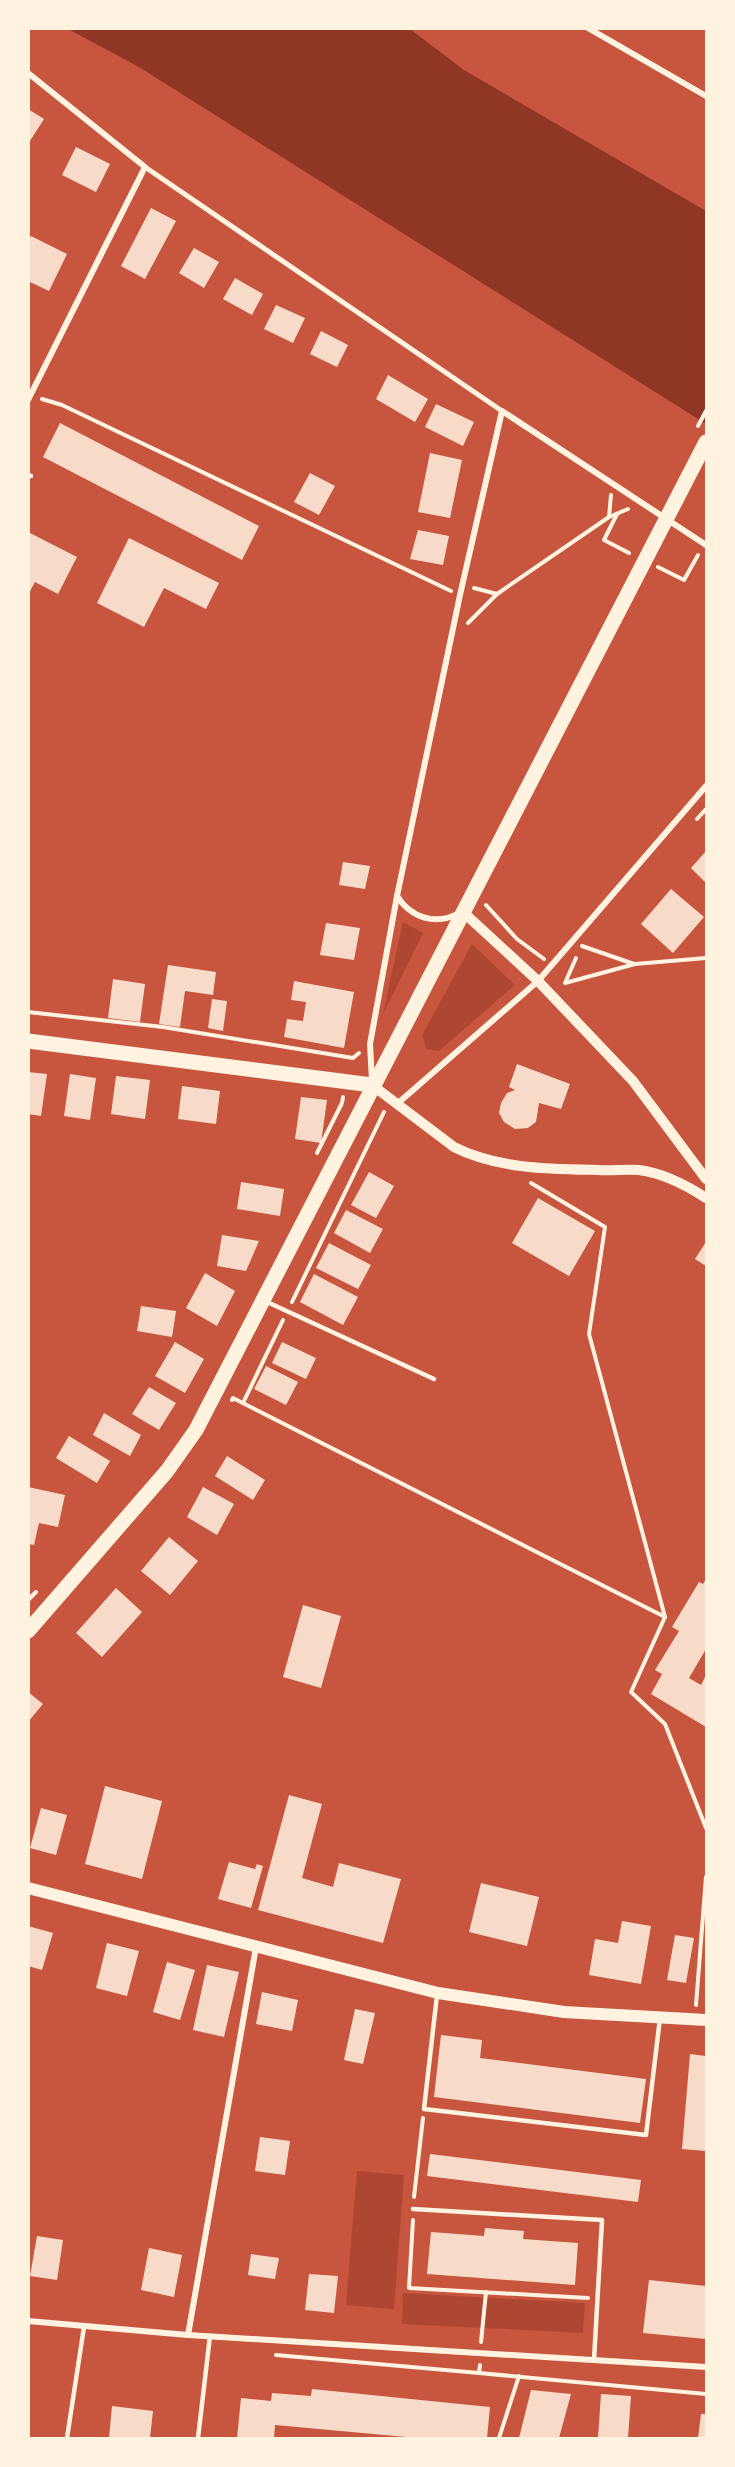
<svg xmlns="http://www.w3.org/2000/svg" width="735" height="2467" viewBox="0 0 735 2467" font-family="'PT Sans Narrow',sans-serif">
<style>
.green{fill:#ae4732}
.water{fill:#8f3625}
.building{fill:#f7dbc8}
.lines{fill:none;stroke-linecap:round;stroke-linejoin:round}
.path{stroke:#fff3e0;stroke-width:4}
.service{stroke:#fff3e0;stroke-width:4.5}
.pedestrian{stroke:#fff3e0;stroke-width:5}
.minor{stroke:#fff3e0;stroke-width:6}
.tertiary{stroke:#fff3e0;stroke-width:10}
.secondary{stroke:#fff3e0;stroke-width:12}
.primary{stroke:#fff3e0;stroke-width:15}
</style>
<rect width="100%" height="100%" fill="#c8553d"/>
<!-- green -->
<g class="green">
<path d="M403,922L423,933L383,1014Z"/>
<path d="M472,944L515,985L439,1051L426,1049L422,1035Z"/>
<path d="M357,2171L404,2175L394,2309L346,2305Z"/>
<path d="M403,2293L585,2303L583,2333L402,2324Z"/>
</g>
<!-- water -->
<path class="water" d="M68,29H410L464,70L706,211V424L139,67Z"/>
<!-- building -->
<g class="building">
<path d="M28,109L44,119L28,144Z"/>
<path d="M76,147L110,164L96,192L62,175Z"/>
<path d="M151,208L176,221L145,279L121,266Z"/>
<path d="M31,236L67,254L49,291L28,281V241Z"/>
<path d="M194,248L219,262L204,288L179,273Z"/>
<path d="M235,278L263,294L252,315L223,299Z"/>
<path d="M276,305L305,318L293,343L264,329Z"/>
<path d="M321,331L348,345L337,367L310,354Z"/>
<path d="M388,375L428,399L415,422L376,399Z"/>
<path d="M436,404L474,422L463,446L425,427Z"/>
<path d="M60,423L259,526L242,560L43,457Z"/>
<path d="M430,453L462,460L450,518L418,512Z"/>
<path d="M310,473L335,486L319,515L294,502Z"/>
<path d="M418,530L449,536L443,565L410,559Z"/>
<path d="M28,532L77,557L58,594L35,582L28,595Z"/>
<path d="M129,538L219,583L206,609L164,588L144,627L97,603Z"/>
<path d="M706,851V883L691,868Z"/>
<path d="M343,862L370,866L365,889L339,885Z"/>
<path d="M671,889L704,917L673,953L641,924Z"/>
<path d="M326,923L360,928L354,960L320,955Z"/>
<path d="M168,965L216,972L213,995L185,991L180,1027L159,1024Z"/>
<path d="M113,979L145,984L140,1022L108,1018Z"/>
<path d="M294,981L354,992L344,1048L284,1037L287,1019L303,1021L306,1002L291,1000Z"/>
<path d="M212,999L227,1001L223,1031L208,1028Z"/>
<path d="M517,1064L570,1084L561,1109L539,1103L536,1122L528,1128L515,1129L504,1122L499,1113L501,1103L507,1093L515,1090L509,1087Z"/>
<path d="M28,1072L47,1074L41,1116L28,1114Z"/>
<path d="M70,1074L96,1078L90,1120L64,1116Z"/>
<path d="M116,1076L150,1080L145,1119L111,1114Z"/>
<path d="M182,1086L220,1091L216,1124L178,1119Z"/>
<path d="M301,1097L327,1100L321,1143L295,1139Z"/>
<path d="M369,1172L394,1186L376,1218L351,1205Z"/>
<path d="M241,1182L284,1189L280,1216L237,1209Z"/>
<path d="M538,1198L595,1231L569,1276L512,1243Z"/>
<path d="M346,1210L383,1229L370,1253L334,1233Z"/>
<path d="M222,1235L259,1241L246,1271L217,1266Z"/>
<path d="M706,1242V1266L695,1259Z"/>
<path d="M329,1243L371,1265L358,1289L316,1268Z"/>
<path d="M205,1273L235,1291L217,1326L186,1308Z"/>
<path d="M314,1274L358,1297L343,1325L300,1302Z"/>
<path d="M141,1306L176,1311L172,1337L137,1331Z"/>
<path d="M175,1342L204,1359L185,1393L155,1376Z"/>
<path d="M282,1342L316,1358L306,1379L272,1363Z"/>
<path d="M266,1366L298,1382L286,1405L254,1389Z"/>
<path d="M149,1387L176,1403L159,1430L132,1414Z"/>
<path d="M104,1413L141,1435L130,1456L93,1435Z"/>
<path d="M69,1436L110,1461L97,1483L56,1458Z"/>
<path d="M227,1456L265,1480L253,1500L215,1476Z"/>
<path d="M28,1487L65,1495L58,1527L39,1523L34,1545L28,1544Z"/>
<path d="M203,1487L234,1504L217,1535L187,1517Z"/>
<path d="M169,1537L198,1561L170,1595L141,1571Z"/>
<path d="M706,1579V1649L689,1678L701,1685L706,1675V1727L651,1694L662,1674L655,1670L679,1631L672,1627L699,1582L703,1584Z"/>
<path d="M116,1588L142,1612L102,1657L76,1633Z"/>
<path d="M303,1605L341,1616L321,1688L283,1677Z"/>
<path d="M28,1692L43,1704L28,1722Z"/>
<path d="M105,1786L162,1801L142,1879L85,1864Z"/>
<path d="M289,1795L322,1804L302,1878L333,1887L339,1863L401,1879L383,1943L258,1910Z"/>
<path d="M41,1808L67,1815L56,1855L30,1848Z"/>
<path d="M229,1862L255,1869L257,1864L263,1866L251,1908L218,1899Z"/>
<path d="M481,1883L539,1897L527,1946L469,1932Z"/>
<path d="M622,1921L651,1926L641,1984L589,1975L595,1939L618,1943Z"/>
<path d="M28,1926L53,1933L42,1970L28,1966Z"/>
<path d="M675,1935L694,1938L686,1983L667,1980Z"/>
<path d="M107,1943L139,1951L127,1996L96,1988Z"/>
<path d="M167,1962L195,1970L180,2020L153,2012Z"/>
<path d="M207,1965L239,1972L224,2037L193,2030Z"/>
<path d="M262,1992L298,2000L292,2031L256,2024Z"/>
<path d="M355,2009L375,2013L363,2064L344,2060Z"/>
<path d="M441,2035L482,2040L480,2058L646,2079L640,2123L434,2097Z"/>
<path d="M690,2054L706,2056V2151L682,2149Z"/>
<path d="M260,2137L290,2141L285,2175L255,2171Z"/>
<path d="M430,2154L641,2180L638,2202L427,2176Z"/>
<path d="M485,2228L524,2231L523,2239L578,2243L575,2285L427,2274L431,2232L484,2236Z"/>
<path d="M37,2236L63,2240L57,2280L30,2276Z"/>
<path d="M149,2248L182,2255L174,2297L141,2290Z"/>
<path d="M251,2254L279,2258L275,2279L248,2275Z"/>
<path d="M309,2274L338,2276L334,2313L305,2310Z"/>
<path d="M649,2280L706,2286V2339L643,2333Z"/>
<path d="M312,2389L490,2407L487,2438H417L275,2425L274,2438H237L241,2398L271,2401L272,2393L311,2396Z"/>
<path d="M531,2390L571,2394L559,2438H519Z"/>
<path d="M601,2394L631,2396L628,2438H598Z"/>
<path d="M112,2406L153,2411L150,2438H109Z"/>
<path d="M701,2414H706V2438H698Z"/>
</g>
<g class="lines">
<!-- path -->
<g class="path">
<path d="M42,399L62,405L451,591"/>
<path d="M698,426L706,411"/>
<path d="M617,514L604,540L629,553"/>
<path d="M609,517L628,509"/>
<path d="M658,567L684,580L698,555"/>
<path d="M474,588L497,594L609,517L611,495"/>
<path d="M468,623L497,594"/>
<path d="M697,819L706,809"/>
<path d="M486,905L517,939L544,959"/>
<path d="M582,946L634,964"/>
<path d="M576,958L565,983L635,964L706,958"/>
<path d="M28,1012L163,1027L353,1058L359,1053"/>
<path d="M317,1153L342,1103L343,1097"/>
<path d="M531,1183L605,1227L589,1334L665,1617L631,1692L665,1724L706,1828"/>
<path d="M292,1302L384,1112"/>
<path d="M232,1400L233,1398L665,1617"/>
<path d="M243,1403L283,1320"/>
<path d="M28,1600L36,1592"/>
<path d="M696,2005L706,1877"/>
<path d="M414,2197L423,2118"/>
<path d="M413,2220L409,2288L588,2298"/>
<path d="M481,2342L486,2292"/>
<path d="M276,2355L479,2373L480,2365"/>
<path d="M479,2373L706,2394"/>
<path d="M499,2438L519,2376"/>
</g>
<!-- service -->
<g class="service">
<path d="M28,475L31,476"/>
<path d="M265,1301L434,1379"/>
<path d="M437,1995L424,2109L646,2135L660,2018"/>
<path d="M413,2209L602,2220L594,2360"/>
<path d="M67,2438L84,2327"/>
<path d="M198,2438L210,2336"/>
</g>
<!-- pedestrian -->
<path class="pedestrian" d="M145,167L502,411"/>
<!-- minor -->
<g class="minor">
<path d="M588,28L706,96"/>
<path d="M28,73L145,167L28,400"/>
<path d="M397,896C411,918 436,926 459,913"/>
<path d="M372,1081L370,1044L397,896L460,595L502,411L706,545"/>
<path d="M397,1104L538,981L706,786"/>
<path d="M28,2321L188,2335L706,2367"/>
<path d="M188,2335L256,1947"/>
</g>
<!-- tertiary -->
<g class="tertiary">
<path d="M462,911L538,981L633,1081L706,1179"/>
<path d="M372,1085L454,1147C497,1169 550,1169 598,1170C611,1171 626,1169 639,1170C664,1173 686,1185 706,1198"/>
</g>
<!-- secondary -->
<path class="secondary" d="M28,1888L438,1993L564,2012L706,2020"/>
<!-- primary -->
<g class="primary">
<path d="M28,1041L372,1085"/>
<path d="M28,1631L167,1471L196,1430L706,442"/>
</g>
</g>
<!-- border -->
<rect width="735" height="2467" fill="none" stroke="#fff3e0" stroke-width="60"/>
</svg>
